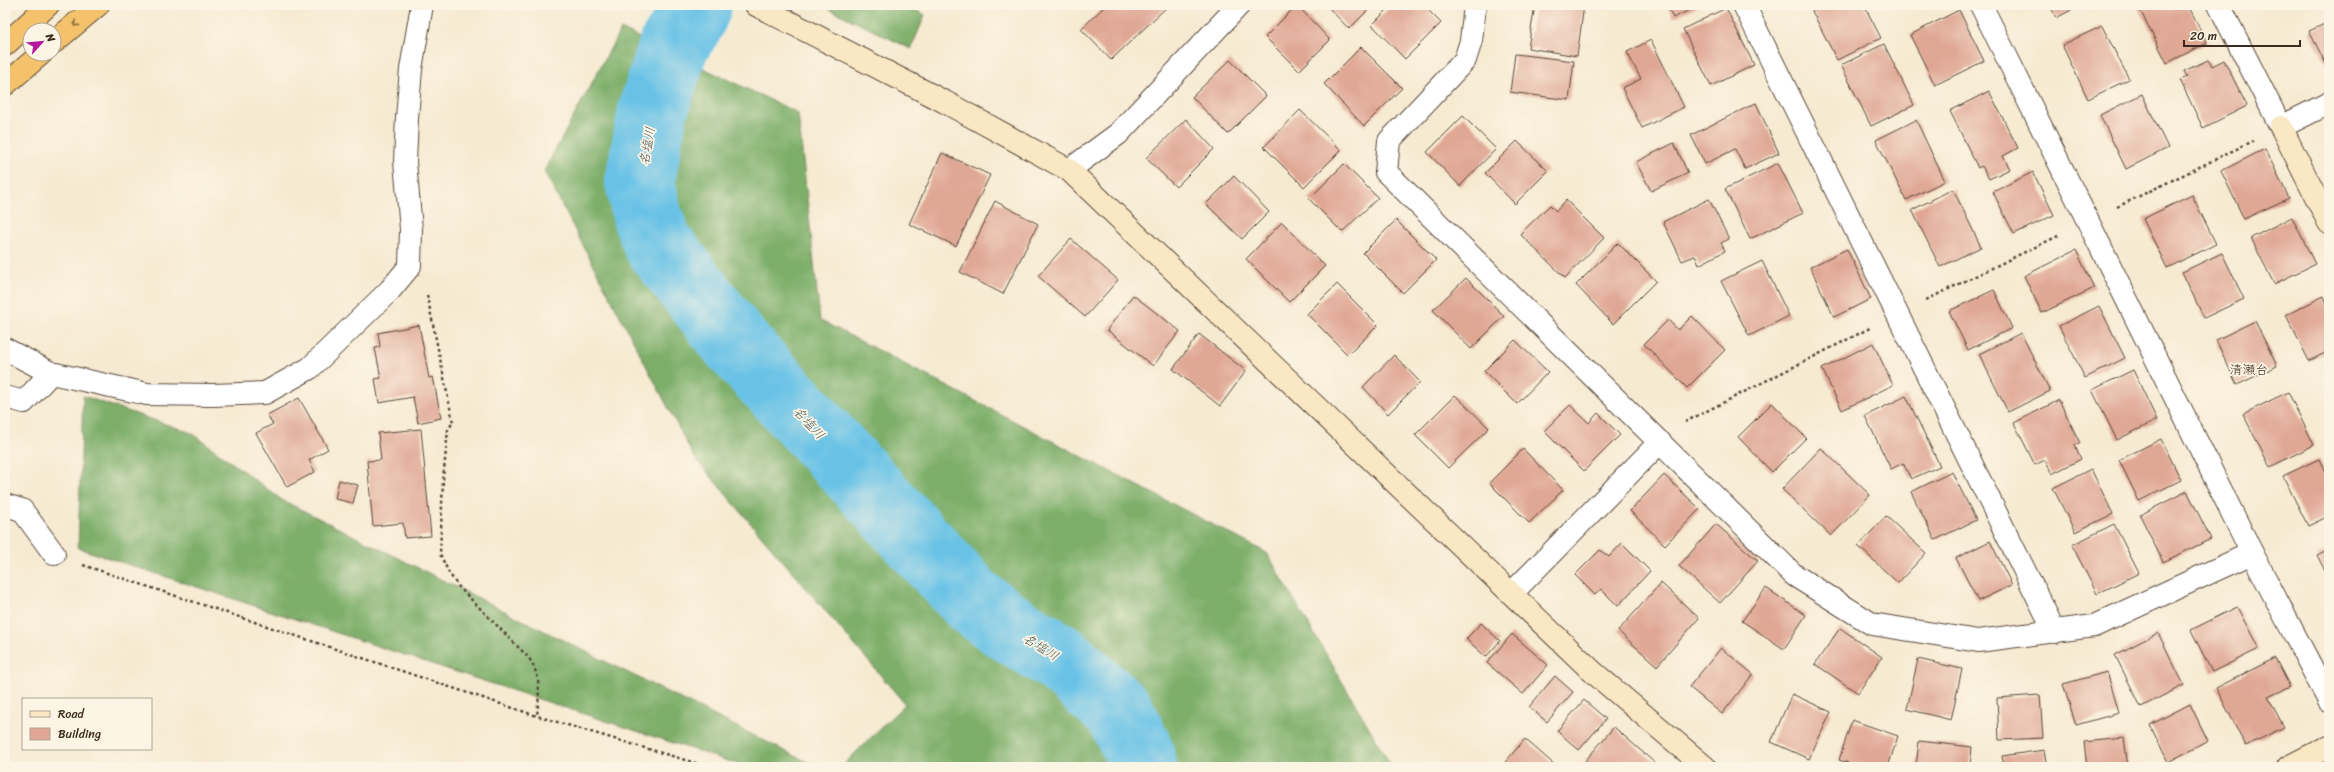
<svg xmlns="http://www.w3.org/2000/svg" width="2334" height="772" viewBox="0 0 2334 772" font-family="Sriracha,'Klee One',sans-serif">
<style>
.forest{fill:#7eaf6a;stroke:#5c6c44}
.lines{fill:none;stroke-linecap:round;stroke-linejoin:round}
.river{stroke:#69c2e6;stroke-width:70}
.building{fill:#e0a795}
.street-casing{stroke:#574739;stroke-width:24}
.secondary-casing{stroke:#574739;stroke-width:24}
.highway-casing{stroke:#574739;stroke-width:24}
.path{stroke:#574739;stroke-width:2.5;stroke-dasharray:3 3;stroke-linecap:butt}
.street{stroke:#fff;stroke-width:22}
.secondary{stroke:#fae7c3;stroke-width:22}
.highway{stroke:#f3c26a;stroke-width:22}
.oneway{stroke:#8e6e40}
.labels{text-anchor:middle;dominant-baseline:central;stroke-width:3.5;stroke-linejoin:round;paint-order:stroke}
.water-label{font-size:13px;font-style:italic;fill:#49585a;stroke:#fcf5e5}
.neighbourhood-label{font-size:13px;fill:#3b2a1e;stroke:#fcf5e5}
</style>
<rect width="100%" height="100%" fill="#fcf5e5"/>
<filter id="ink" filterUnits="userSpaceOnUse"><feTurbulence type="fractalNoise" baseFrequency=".025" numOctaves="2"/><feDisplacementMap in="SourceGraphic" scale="8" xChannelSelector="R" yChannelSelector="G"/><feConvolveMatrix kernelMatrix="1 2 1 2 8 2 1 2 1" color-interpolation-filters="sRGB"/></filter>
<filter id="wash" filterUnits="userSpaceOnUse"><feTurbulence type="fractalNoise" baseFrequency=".012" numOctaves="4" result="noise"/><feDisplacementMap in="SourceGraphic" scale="16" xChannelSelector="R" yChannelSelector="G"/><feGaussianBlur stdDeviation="0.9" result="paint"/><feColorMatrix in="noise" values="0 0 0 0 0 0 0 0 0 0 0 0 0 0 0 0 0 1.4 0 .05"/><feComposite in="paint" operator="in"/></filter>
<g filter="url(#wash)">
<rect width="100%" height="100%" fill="#f6ead2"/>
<!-- forest -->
<g class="forest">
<path d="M821,5H906L925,15L911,49Z"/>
<path d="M621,29L798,113L820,320L1267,553L1389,762L1394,767H841L905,704L694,457L544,171Z"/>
<path d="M83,396L192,433L282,500L817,767H746L78,548Z"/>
</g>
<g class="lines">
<!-- river -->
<path class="river" d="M697,5L690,21L674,45L653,110L640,181L647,216L658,244L737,345L973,601L1007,626L1061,659L1119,711L1139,752L1141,767"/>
</g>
<g id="blocks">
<!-- building -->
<g class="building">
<path d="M1106,5H1169L1111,60L1081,29Z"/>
<path d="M1297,5L1330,40L1299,71L1265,37Z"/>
<path d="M1326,5H1373L1349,29Z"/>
<path d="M1392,5H1423L1441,23L1405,59L1372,25Z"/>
<path d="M1535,5H1584L1577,56L1528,48Z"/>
<path d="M1667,5H1700L1673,18Z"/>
<path d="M1824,5H1864L1881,38L1837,60L1812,11Z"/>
<path d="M2050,5H2081L2056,18Z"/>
<path d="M2188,5L2207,43L2167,63L2138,6Z"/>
<path d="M1726,8L1754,65L1711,86L1683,29Z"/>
<path d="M1959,10L1984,61L1935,85L1910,35Z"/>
<path d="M2329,22V70L2309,31Z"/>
<path d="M2102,26L2129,79L2088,99L2062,45Z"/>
<path d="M1651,40L1684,107L1642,128L1622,88L1641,79L1627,52Z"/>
<path d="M1884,44L1914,105L1871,126L1841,65Z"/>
<path d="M1361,47L1402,88L1364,126L1324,84Z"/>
<path d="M1515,54L1574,61L1569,100L1510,92Z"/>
<path d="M1230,60L1266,96L1228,134L1192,97Z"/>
<path d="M2208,60L2212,66L2224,60L2247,106L2203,128L2180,80L2187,77L2184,71Z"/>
<path d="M1989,91L2018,148L2003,156L2010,169L1989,179L1982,166L1978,168L1950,111Z"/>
<path d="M2142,94L2168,148L2126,169L2100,115Z"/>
<path d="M1756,103L1779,153L1745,169L1735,149L1705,164L1691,135Z"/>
<path d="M1300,110L1341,150L1304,187L1264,147Z"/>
<path d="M1463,116L1496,149L1460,186L1427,152Z"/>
<path d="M1186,119L1214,149L1176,187L1146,158Z"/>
<path d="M1916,120L1945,181L1906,200L1876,140Z"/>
<path d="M1517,141L1548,171L1515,204L1485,173Z"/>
<path d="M1674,143L1688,173L1651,191L1636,162Z"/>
<path d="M2265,149L2289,198L2244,219L2221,171Z"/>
<path d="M942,153L990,175L956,246L909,224Z"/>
<path d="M1778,163L1803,213L1750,239L1725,189Z"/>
<path d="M1344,164L1378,198L1342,232L1309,199Z"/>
<path d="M2033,172L2054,215L2014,234L1993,192Z"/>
<path d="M1234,176L1269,212L1242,239L1206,204Z"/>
<path d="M1953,189L1981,247L1940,267L1912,210Z"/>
<path d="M2192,195L2216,244L2167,268L2143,219Z"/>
<path d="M1709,199L1729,239L1721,243L1725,251L1699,265L1695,256L1682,261L1663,222Z"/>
<path d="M1566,200L1604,238L1565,278L1520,234L1550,205L1556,211Z"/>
<path d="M995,201L1038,224L1003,294L960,272Z"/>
<path d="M2292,217L2315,264L2274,284L2251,238Z"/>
<path d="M1396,220L1436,260L1403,293L1363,253Z"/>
<path d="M1282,222L1325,266L1289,302L1246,259Z"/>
<path d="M1071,239L1118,280L1085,317L1038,276Z"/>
<path d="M1618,243L1656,281L1613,324L1576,285Z"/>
<path d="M1847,249L1871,299L1834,317L1810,267Z"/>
<path d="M2076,250L2094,288L2042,313L2024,276Z"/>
<path d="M2222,253L2244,299L2204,318L2182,272Z"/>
<path d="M1762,261L1789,316L1749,336L1721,281Z"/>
<path d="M1466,278L1504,316L1471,349L1433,310Z"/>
<path d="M1337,284L1378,325L1348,355L1307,314Z"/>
<path d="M1994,290L2012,328L1968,350L1949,311Z"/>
<path d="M1133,295L1180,331L1153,366L1107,330Z"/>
<path d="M2324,296L2329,308V351L2309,361L2286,315Z"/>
<path d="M2099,306L2125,358L2085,378L2059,326Z"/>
<path d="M1692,316L1725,350L1687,388L1644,344L1668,320L1678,330Z"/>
<path d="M2255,321L2277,366L2237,385L2216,340Z"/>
<path d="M419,325L429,378L433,377L441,418L418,423L413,397L379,403L375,379L381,378L375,348L380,347L378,333Z"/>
<path d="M2021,333L2050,391L2008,412L1979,354Z"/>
<path d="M1199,334L1246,371L1220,406L1173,369Z"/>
<path d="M1515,340L1548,372L1517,404L1484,371Z"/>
<path d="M1873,343L1893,385L1842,410L1822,369Z"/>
<path d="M1394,355L1420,382L1388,414L1363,387Z"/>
<path d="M2133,370L2157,420L2117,440L2092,390Z"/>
<path d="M2288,392L2314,445L2270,467L2243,414Z"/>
<path d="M1455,395L1489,428L1448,468L1415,435Z"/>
<path d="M1906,396L1940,466L1911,479L1903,463L1891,469L1865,416Z"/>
<path d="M299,398L328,449L309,460L315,472L287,487L256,433L273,424L267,415Z"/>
<path d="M2059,400L2080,443L2075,445L2081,459L2052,474L2045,460L2035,465L2014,423Z"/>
<path d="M1772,403L1806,438L1772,472L1738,437Z"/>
<path d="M1570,405L1589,423L1598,413L1620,435L1584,471L1544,431Z"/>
<path d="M421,429L431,536L405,538L403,523L373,526L367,461L381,460L378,433Z"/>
<path d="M2161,439L2181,480L2139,501L2119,460Z"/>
<path d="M1821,448L1870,495L1831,536L1782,489Z"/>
<path d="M1523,449L1563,490L1529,523L1489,483Z"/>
<path d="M2319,459L2329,480V516L2308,526L2283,476Z"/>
<path d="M2091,469L2113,514L2075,532L2053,488Z"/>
<path d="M1952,472L1976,520L1935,540L1911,492Z"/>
<path d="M1664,475L1700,509L1665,545L1630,511Z"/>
<path d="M339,480L358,485L353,503L335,499Z"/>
<path d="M2187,491L2211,539L2163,562L2140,515Z"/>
<path d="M1886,516L1926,553L1898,583L1858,546Z"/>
<path d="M1716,524L1758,561L1720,603L1679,566Z"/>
<path d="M2114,524L2139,573L2097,594L2072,545Z"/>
<path d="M1990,541L2012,585L1978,601L1956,558Z"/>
<path d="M1622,543L1650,571L1618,606L1601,589L1595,595L1575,575L1600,550L1609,557Z"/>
<path d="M2329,549V579L2317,555Z"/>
<path d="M1661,583L1699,618L1657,666L1618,631Z"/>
<path d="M1766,588L1806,615L1784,649L1742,621Z"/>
<path d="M2237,607L2259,649L2212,672L2191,630Z"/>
<path d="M1481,623L1500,641L1486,657L1466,639Z"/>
<path d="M1840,628L1882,657L1858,693L1815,664Z"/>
<path d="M2158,633L2184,685L2141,707L2115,655Z"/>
<path d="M1512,634L1548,665L1523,694L1487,663Z"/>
<path d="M1721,648L1753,674L1722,714L1689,687Z"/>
<path d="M2275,658L2290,687L2268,697L2284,727L2246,746L2216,688Z"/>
<path d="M1918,659L1962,669L1951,720L1907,709Z"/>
<path d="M2107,672L2119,713L2076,725L2063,684Z"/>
<path d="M1555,676L1573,692L1547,722L1529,707Z"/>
<path d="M1792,694L1831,712L1809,759L1771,742Z"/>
<path d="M2040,695L2043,738L1999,740L1997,698Z"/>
<path d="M1584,700L1606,719L1579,750L1557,731Z"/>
<path d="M2190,704L2208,741L2168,762L2150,725Z"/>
<path d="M1852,720L1898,736L1888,767H1860L1839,760Z"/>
<path d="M1614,727L1656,764L1653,767H1592L1585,761Z"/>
<path d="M2124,738L2128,767H2087L2084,742Z"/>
<path d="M1525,739L1557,767H1501Z"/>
<path d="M1919,741L1972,747L1970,767H1916Z"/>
<path d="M2044,750L2047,767H2004L2002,756Z"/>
</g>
</g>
</g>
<g filter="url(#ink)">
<use href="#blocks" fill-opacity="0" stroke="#574739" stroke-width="1"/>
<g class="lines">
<!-- street casing -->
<g class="street-casing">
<g id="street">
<path d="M1475,5L1471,41L1465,60L1389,141L1386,172L1794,575L1872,624L1978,641L2094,626L2252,553"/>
<path d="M1744,5L2055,632"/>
<path d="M1981,5L2252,553L2329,701"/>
<path d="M2219,5L2281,127L2329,103"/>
<path d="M1069,170L1118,134L1239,5"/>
<path d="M5,349L51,373L147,394L212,395L265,393L310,368L390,290L410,266L411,229L405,162L407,118L411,69L422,5"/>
<path d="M5,397L24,402L51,373"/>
<path d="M5,505L22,510L54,554"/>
<path d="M1512,593L1660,442"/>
</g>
</g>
<!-- secondary casing -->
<g class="secondary-casing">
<g id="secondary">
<path d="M756,5L945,102L1069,170L1593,672L1705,767"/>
<path d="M2281,127L2329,223"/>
<path d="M2288,767L2329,746"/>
</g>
</g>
<!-- highway casing -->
<g class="highway-casing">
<g id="highway">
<path d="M54,42L98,5"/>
<path d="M5,45L48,5"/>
<path d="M5,85L41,54"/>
</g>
</g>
<!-- path -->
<g class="path">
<path d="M2117,207L2253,141"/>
<path d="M427,295L453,422L448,430L443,480L440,554L449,573L458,586L529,658C542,679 539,692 537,716"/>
<path d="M1926,300L2060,235"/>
<path d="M1685,422L1870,328"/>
<path d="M83,565L537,716L709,767"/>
</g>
<!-- street -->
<use href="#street" class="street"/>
<!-- secondary -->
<use href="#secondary" class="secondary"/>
<!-- highway -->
<use href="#highway" class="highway"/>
</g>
<!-- one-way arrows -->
<defs><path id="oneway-chevron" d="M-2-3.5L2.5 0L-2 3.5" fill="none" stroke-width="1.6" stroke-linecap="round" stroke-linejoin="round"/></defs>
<use class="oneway" href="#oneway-chevron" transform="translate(76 24) rotate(140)"/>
</g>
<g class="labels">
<!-- water labels -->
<g class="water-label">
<text transform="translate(647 146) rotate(-80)">名塩川</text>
<text transform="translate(809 423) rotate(47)">名塩川</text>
<text transform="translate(1041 647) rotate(32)">名塩川</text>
</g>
<!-- neighbourhood labels -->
<g class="neighbourhood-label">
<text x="2249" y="369">清瀬台</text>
</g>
</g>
<!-- margin -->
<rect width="2334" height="772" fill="none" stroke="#fcf5e5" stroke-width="20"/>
<!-- legend -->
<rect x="22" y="698" width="130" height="52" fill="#fcf5e5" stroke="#afa495"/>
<rect x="30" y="711" width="20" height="6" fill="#fae7c3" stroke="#afa495"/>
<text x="58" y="718" font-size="12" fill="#3b2a1e">Road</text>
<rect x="30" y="728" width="20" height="12" fill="#e0a795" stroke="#afa495"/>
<text x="58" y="738" font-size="12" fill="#3b2a1e">Building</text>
<!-- north arrow -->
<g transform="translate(42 42) rotate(63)"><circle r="19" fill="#fcf5e5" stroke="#afa495"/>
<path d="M0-3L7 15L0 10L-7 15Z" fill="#b5179e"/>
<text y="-6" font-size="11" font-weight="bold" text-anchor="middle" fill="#3b2a1e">N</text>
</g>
<!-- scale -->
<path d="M2184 40v6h116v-6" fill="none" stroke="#3b2a1e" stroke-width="2"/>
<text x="2190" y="40" font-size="12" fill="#3b2a1e" stroke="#fcf5e5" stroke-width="3" paint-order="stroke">20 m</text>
</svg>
